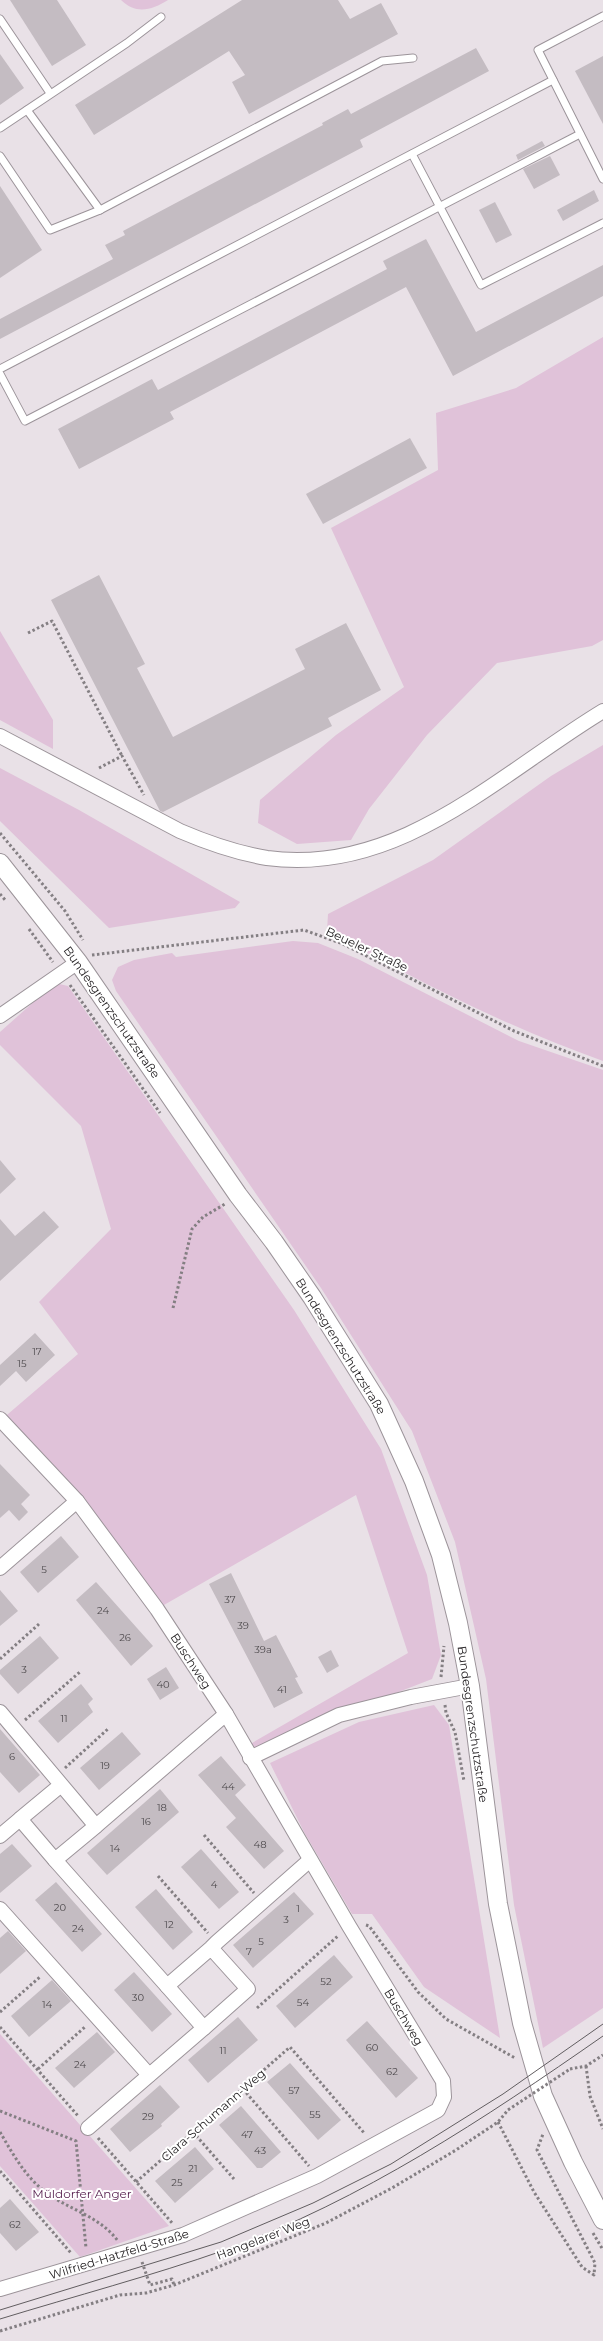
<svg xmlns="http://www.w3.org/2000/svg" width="603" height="2341" viewBox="0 0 603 2341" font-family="Montserrat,sans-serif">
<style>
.green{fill:#e0c2d9}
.building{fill:#c4bcc2}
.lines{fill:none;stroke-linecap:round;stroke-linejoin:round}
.service-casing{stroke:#9c949a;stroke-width:9}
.minor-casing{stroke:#9c949a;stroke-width:16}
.tertiary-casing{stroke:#9c949a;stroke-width:20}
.path{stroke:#847f83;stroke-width:3;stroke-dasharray:2.5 2.5;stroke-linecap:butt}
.service{stroke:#fff;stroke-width:7}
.minor{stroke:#fff;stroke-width:14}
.tertiary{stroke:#fff;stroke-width:18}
.tram{stroke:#615d60;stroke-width:1}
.path-bridge{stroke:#847f83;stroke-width:3;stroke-dasharray:2.5 2.5;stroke-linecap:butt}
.labels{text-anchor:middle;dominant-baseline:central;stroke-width:4;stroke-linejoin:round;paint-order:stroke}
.number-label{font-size:10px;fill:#4f4b4e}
.street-label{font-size:12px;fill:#282527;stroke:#fff}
.park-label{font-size:12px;fill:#551e4d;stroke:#fff}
</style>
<rect width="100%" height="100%" fill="#e9e1e7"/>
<!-- green -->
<g class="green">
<path d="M121,0H168C152,10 136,15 121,0Z"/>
<path d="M603,337V640L592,646L497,663L427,735L369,809L351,840L297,844L258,823L260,800L336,735L404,687L331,528L438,470L436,413L516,388Z"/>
<path d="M0,631L53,720V749L0,720Z"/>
<path d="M603,745V1061C507,1027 416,980 327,931L328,914L433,860L551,776Z"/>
<path d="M0,768L79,810L240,902L235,908L109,928L0,821Z"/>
<path d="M293,941L318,943L358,959L519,1041L603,1070V2008L543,2048L514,1905L486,1679L455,1542L412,1431L321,1288L116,991L112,980L118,967L134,960L172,953L176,957Z"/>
<path d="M55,983L68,986L294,1310L381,1449L427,1575L441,1655L432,1679L339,1715L250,1758L245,1747L408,1653L356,1495L157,1609L1,1420L78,1354L39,1302L111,1229L81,1126L0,1045V1032Z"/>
<path d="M434,1705L449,1725L500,2038L424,1987L372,1914H352L304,1832L270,1763L359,1722Z"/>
<path d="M0,2034L169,2226L80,2257L0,2166Z"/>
</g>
<!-- building -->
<g class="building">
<path d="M10,0H57L86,45L52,66Z"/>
<path d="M242,0H338L350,19L381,3L398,34L249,114L232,82L245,75L229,51L94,135L75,105Z"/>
<path d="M476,48L489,71L360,140L363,147L0,339V319L113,259L105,245L125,235L123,231L323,125L322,123L348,109L351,114Z"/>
<path d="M0,54L24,88L0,105Z"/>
<path d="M603,56V124L575,71Z"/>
<path d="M542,141L545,146L518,160L516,155Z"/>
<path d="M550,156L560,175L534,189L523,169Z"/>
<path d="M0,186L42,250L0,278Z"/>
<path d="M594,190L599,201L563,221L557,210Z"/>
<path d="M495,202L512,235L496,243L479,210Z"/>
<path d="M426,239L476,332L603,265V296L453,376L406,287L170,412L174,419L79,469L58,429L152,379L158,390L387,269L383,261Z"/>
<path d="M410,438L427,468L323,524L306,494Z"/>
<path d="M99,575L145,664L137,668L173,737L305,669L295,649L346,623L381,690L328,718L332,726L163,812L160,811L51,600Z"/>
<path d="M0,1160L16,1179L0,1194Z"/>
<path d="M44,1211L59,1227L0,1281V1219L15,1236Z"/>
<path d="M35,1333L55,1355L26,1382L16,1371L0,1386V1365Z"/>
<path d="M0,1464L30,1495L21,1504L28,1512L19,1521L9,1510L0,1518Z"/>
<path d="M61,1536L79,1557L38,1593L20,1572Z"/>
<path d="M231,1573L264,1641L276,1635L298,1677L295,1678L303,1693L274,1708L209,1584Z"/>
<path d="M96,1582L153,1646L131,1666L76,1600Z"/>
<path d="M0,1590L18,1611L0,1626Z"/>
<path d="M40,1636L59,1658L18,1694L0,1674V1670Z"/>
<path d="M331,1650L339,1666L327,1673L318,1657Z"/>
<path d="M166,1667L179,1688L160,1700L147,1679Z"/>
<path d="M81,1684L93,1699L88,1704L93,1712L58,1743L38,1721Z"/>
<path d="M0,1729L40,1775L19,1793L0,1772Z"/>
<path d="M122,1732L141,1754L99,1790L80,1768Z"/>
<path d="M221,1756L246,1785L235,1795L284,1851L264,1869L226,1827L236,1818L198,1775Z"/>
<path d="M160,1789L179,1812L107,1875L87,1853Z"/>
<path d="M12,1844L32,1866L0,1893V1854Z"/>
<path d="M201,1849L239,1892L219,1909L181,1867Z"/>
<path d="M56,1882L102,1934L82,1952L35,1900Z"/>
<path d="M156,1889L193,1932L173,1950L135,1907Z"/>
<path d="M294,1892L314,1914L253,1968L233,1945Z"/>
<path d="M8,1931L26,1951L0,1974V1938Z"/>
<path d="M334,1955L353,1977L295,2028L276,2006Z"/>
<path d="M134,1972L172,2014L152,2032L114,1990Z"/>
<path d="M52,1980L71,2001L29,2037L11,2016Z"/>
<path d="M238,2017L258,2040L208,2083L188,2060Z"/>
<path d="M367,2021L418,2078L396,2098L346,2040Z"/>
<path d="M97,2032L115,2052L74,2088L55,2068Z"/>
<path d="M290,2063L341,2120L318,2140L267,2082Z"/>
<path d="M160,2085L180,2107L161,2124L162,2126L130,2152L110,2129Z"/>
<path d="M241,2106L281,2152L262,2168H257L219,2125Z"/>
<path d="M195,2147L214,2169L175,2203L155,2181Z"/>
<path d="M10,2199L39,2232L16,2251L0,2233V2208Z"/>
</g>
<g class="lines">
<!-- service casing -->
<g class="service-casing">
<g id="service">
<path d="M603,16L538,50L603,179"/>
<path d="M0,19L50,93"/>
<path d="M0,128L127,43L161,17"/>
<path d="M412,154L481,285L603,223"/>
<path d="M0,156L50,230L100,210L27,110"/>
<path d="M100,210L382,61L413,58"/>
<path d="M0,369L553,80"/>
<path d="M0,374L25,421L580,134"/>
</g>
</g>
<!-- minor casing -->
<g class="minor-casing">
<g id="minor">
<path d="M0,736L180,831C208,843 237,853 267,858C399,876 499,774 603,711"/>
<path d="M0,1016L78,962"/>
<path d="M0,1419L77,1501L157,1609L226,1714L349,1926L443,2081L444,2097L438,2110L317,2176L183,2235L0,2289"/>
<path d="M0,1568L77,1501"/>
<path d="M0,1712L96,1826L55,1860L20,1819L61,1785"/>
<path d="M250,1758L339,1715L411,1697L470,1686"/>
<path d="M96,1826L226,1714"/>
<path d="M0,1836L20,1819"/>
<path d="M55,1860L167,1986"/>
<path d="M0,1909L149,2075"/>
<path d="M211,1948L248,1989L204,2028L167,1986L211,1948L217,1942L310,1860"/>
<path d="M88,2128L204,2028"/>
</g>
</g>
<!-- tertiary casing -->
<g class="tertiary-casing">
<path id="tertiary" d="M0,863L78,962L238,1195L274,1242L312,1297L379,1404L414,1481L441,1555L458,1623L470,1686L498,1904L522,2023L543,2096L573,2162L603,2220"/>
</g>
<!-- path -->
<g class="path">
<path d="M28,633L52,621L122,756"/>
<path d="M99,768L122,756L144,795"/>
<path d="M0,833L65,911L83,940"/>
<path d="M0,894L6,901"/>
<path d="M29,929L53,962"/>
<path d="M92,955L304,930L343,944L514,1031L603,1066"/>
<path d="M70,985L160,1113"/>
<path d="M173,1308L192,1229L203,1217L225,1204"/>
<path d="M0,1659L39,1624"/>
<path d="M441,1677L444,1646"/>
<path d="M445,1705L446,1713L455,1732L464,1781"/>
<path d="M25,1720L81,1671"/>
<path d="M65,1768L109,1728"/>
<path d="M204,1835L254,1893"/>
<path d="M158,1876L208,1933"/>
<path d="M366,1925L369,1926L418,1992L446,2019L515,2058"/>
<path d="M257,2008L339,1935"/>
<path d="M0,2012L41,1976"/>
<path d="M0,2027L79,2117"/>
<path d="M586,2066L590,2096L603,2129"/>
<path d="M38,2069L86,2026"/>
<path d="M570,2069L586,2066L603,2055"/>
<path d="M243,2089L309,2166"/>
<path d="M0,2111L76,2141L86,2248"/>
<path d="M498,2122L534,2192L582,2267L594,2275L595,2263L537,2150L543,2134"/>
<path d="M0,2132C14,2156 27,2180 51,2196C74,2211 101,2218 118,2241"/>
<path d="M193,2132L234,2179"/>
<path d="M98,2138L173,2224"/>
<path d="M0,2171L71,2253"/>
<path d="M136,2182L290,2047L365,2134"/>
<path d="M593,2233L603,2250"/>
<path d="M142,2262L150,2285L172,2279L174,2285"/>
<path d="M0,2331L120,2295L146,2293L174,2285L326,2223L392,2188L456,2150L498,2122L508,2110"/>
</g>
<!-- service -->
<use href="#service" class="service"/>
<!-- minor -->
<use href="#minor" class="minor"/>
<!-- tertiary -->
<use href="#tertiary" class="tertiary"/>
<!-- tram -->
<g class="tram">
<path d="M0,2310L221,2242L313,2203L391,2164L503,2094L603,2024"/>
<path d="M0,2319C75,2296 151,2276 225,2250C362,2200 484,2119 603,2036"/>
</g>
<!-- path-bridge -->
<path class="path-bridge" d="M508,2110L570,2069"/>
</g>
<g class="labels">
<!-- number labels -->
<g class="number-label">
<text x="37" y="1351">17</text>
<text x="22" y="1363">15</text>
<text x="44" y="1569">5</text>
<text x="230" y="1599">37</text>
<text x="103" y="1610">24</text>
<text x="243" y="1625">39</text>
<text x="125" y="1637">26</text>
<text x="263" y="1649">39a</text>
<text x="24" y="1669">3</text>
<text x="163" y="1684">40</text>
<text x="282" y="1689">41</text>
<text x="64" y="1718">11</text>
<text x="12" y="1756">6</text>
<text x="105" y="1765">19</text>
<text x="228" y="1786">44</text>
<text x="162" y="1807">18</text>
<text x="146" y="1821">16</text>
<text x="260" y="1844">48</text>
<text x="115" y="1848">14</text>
<text x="214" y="1884">4</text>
<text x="60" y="1907">20</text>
<text x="298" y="1908">1</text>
<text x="286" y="1919">3</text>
<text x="169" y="1924">12</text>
<text x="78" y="1928">24</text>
<text x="261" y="1941">5</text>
<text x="249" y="1951">7</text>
<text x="326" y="1981">52</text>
<text x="138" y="1997">30</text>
<text x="303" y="2002">54</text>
<text x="47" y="2004">14</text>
<text x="372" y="2047">60</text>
<text x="223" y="2050">11</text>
<text x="80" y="2064">24</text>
<text x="392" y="2071">62</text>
<text x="294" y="2090">57</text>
<text x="315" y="2114">55</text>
<text x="148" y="2116">29</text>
<text x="247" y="2134">47</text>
<text x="260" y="2150">43</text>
<text x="193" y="2168">21</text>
<text x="177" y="2182">25</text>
<text x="15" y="2224">62</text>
</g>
<!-- street labels -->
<g class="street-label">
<text transform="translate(367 949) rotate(25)">Beueler Straße</text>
<text transform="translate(112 1012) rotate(55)">Bundesgrenzschutzstraße</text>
<text transform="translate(341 1346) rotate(58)">Bundesgrenzschutzstraße</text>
<text transform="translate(191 1661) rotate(57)">Buschweg</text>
<text transform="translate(473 1724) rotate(82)">Bundesgrenzschutzstraße</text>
<text transform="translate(404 2017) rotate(59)">Buschweg</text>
<text transform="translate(213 2115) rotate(-41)">Clara-Schumann-Weg</text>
<text transform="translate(263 2238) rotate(-21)">Hangelarer Weg</text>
<text transform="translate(119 2254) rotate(-17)">Wilfried-Hatzfeld-Straße</text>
</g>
<!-- park labels -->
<g class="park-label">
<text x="82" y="2193">Müldorfer Anger</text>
</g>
</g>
</svg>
